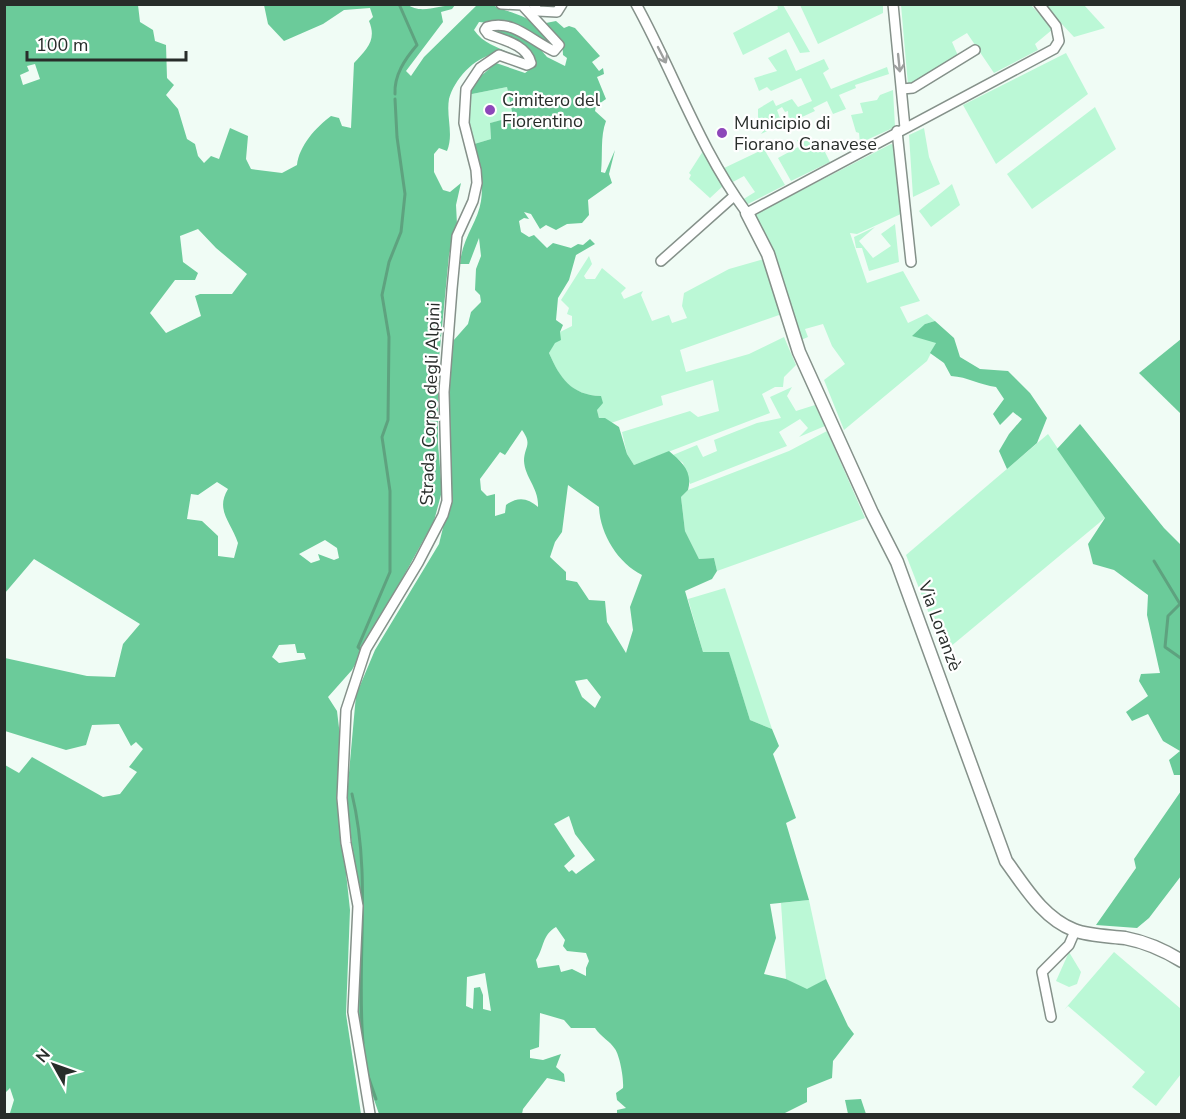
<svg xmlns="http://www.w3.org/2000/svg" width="1186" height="1119" viewBox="0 0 1186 1119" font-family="'Nunito Sans',sans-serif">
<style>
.green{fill:#bbf8d6}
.forest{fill:#6bcb9a;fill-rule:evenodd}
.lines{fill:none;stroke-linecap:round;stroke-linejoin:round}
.stream{stroke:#5ea27f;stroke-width:3}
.minor-casing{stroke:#85918a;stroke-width:12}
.tertiary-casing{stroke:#85918a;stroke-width:15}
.minor{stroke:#fff;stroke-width:9}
.tertiary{stroke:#fff;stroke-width:12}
.oneway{stroke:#9ea09f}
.poi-dot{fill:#8d47ba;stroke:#fff;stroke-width:2}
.labels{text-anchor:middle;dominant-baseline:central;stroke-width:4.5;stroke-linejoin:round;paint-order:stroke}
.poi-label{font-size:18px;fill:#282d2a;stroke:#fff;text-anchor:start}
.street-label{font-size:18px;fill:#282d2a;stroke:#fff}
</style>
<rect width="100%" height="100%" fill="#f0fcf5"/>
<!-- green -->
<g class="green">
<path d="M777,4L783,5L810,52L800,53L789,32L743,55L733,33L778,9Z"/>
<path d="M800,5H883V13L818,44Z"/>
<path d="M901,5H1031L1053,29L1035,44L1038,50L994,73L967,33L952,42L959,58L908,85Z"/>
<path d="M1044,5H1084L1105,28L1074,37Z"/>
<path d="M786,49L796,71L824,59L829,69L823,73L831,89L887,67L889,74L855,85L856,88L839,95L846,109L833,114L827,101L813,108L815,111L789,123L788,111L785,112L782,107L777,110L782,124L761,134L764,130L758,120V109L773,100L776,106L792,99L798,107L812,101L801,78L771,91L767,87L759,91L754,78L777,71L768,58Z"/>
<path d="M1066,53L1088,94L996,164L963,105Z"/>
<path d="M507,87L513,118L490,123L491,139L471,145L467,95Z"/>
<path d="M893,90L895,127L860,143L859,133L856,132L851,115L863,113L860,103L877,100L880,95Z"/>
<path d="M1095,107L1116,149L1032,209L1007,174Z"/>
<path d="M924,128L929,157L940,184L913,197L909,135Z"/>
<path d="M797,140L809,141L814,147L823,148L830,162L791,181L778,158L800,146Z"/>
<path d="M891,144L894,145L903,213L857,234L850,233L867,283L903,271L920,301L900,307L908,323L927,314L935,321L925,324L936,343L927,361L844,430L824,380L845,364L832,346L823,324L805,329L808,337L801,340L782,280L752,216Z"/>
<path d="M705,148L724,185L710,198L689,179L691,175L689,173Z"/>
<path d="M764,149L785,185L746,205L742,200L755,192L744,176L731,183L722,169Z"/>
<path d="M952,184L960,205L931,227L919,211Z"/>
<path d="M895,224L899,262L869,271L862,248H856L854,237L875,227L859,241L873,258L891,246L881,234Z"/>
<path d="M589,256L592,264L584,276L586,279H595L602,268L626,288L621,293L624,299L643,291L641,295L652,321L669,315L672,323L687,318L682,306L684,293L729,269L764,259L782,314L680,350L686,372L749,354L784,337L796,365L784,377L783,387H775L762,394L770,413L634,465L627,454L622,432L690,411L698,417L719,411L713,380L661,396L663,405L611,423L599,418L597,410L601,396C571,395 560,379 549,353L560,332L572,326V316L567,314L569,308L561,300Z"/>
<path d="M792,387L787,396L796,411L815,405L825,426L799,437L808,428L800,419L779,432L787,446L690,484L683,463L673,455L697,445L703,457L717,451L714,440L757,423L781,418L770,397Z"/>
<path d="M827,431L865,518L717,571L714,558L699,559L685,531L681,497L688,490L789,451Z"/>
<path d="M1048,434L1105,518L944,652L906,555Z"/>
<path d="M725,588L772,729L750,720L729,653L703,652L688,599Z"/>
<path d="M809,900L826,979L807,990L786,979L781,903Z"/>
<path d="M1069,952L1081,972L1077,984L1069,987L1056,981Z"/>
<path d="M1114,952L1181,1009V1074L1156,1106L1132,1087L1145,1072L1068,1006L1064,1010Z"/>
</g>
<!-- forest -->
<g class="forest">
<path d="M407,4C420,15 439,5 455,5L452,9L441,12L443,22L406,71L411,76L424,57L477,5H494L497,8C519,14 542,21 552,45L520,26L479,22L474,30C484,45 500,47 514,56C508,56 500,54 495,54C474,57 454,80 449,99C446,117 454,134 447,151L439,148L434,154V172L443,190L450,192L461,183L456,205L457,224L449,255L438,369V444L442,491L434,521L352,670L328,697L337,711L340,736L339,807L350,910L346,1014L361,1114H5L10,1113L14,1100L10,1088L5,1093V765L19,773L32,757L103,797L120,794L137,772L129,767L143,749L136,742L131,746L119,724L92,725L86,745L66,750L5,731V658L87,676L115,677L123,644L140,624L34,559L5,593V5H138L140,22L153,30L155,41L166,45L167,78L174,85L166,95L178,109L187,139L195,144L198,156L204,163L211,156L219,159L230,128L248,136L246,159L251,169L282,173L297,165C299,146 316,127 331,116L339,118L342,126L351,128L354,63C367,49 377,40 369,21L373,17L370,8L344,10L323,24L284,41L268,24L264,5ZM35,64L40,79L23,85L20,75L29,71L27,66ZM198,229L216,248L247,274L232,294H200L195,296L201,316L166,333L150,313L175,280H195L198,273L183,262L180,236ZM217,482L228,489C215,510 231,522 238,543L234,558L218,556V536L202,521L187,519L191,494L198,495ZM325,540L337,548L339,558L334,560L318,554L320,560L311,563L299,554ZM295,644L297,653H304L306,659L279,663L272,657L279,645Z"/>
<path d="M556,21L564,28L569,26L575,28L600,56L592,62L599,71L603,68L604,74L597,77L606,99L596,106L595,111L606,121C600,137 603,154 601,172L605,173L615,150L609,174L612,183L588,200L589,215L582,223L567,224L556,230L546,225L540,229L531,214L524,212L529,219L524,218L519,221L521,232L529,237L534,235L547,248L553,243L571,248L578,244L583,245L590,239L595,244L576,255L569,280L558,298L556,320L563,325L560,332L561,340L555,343L549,353C560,378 571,395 601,396L603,403L597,410L599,418H605L619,427L627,454L634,465L669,451C682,462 693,472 688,490L681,497L685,531L699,559L714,558L717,571L712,579L685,591L703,652H729L750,720L772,729L779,746L773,754L796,818L786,823L809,900L770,904L776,938L764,974L786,979L807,989L826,979L848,1026L854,1034L833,1061L832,1078L807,1088V1102L783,1114H617V1110L626,1108L617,1100L616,1093L623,1088C624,1080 620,1056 615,1049C610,1041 601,1037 595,1028H571L564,1020L540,1013L539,1047L530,1050V1058L543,1060L561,1054L556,1067L564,1074L565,1082L547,1078L523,1109L522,1114H379L362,1065L356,1013L361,902L346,806L356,695L375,650L439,544L451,495L449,379L453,341L468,324L471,312L481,302L480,295L475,290L476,269L481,256L479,238L469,264H460C462,238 478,222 481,201C484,183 478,160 471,145L491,139L490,123L513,117L507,87L467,95L474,82L496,63L525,73L534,66L536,60L530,51L491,30L503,29L522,35L535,43L547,57L565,66L567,58L563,55L562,40L544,28L546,23ZM522,430C533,445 524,447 524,461C525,478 539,488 538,507C528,498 518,496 506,505L505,513L495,516V494L487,496L481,490L480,479L500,452L505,455ZM568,485L599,507C600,534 618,563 642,575L630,607L633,630L626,653L607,622L605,601L589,600L577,582L566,580V572L550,557L555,542L562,532ZM587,679L601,697L595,708L582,697L575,681ZM569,816L575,834L595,860L576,874L572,870L569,872L564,866L575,856L554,824ZM556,927L565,940L563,946L567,951L586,953L589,961L586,968V976L572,969L561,972L559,965L538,968L536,960C544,948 542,935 556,927ZM485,973L491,1011L483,1009V995L480,987L474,988L473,1009L466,1006L467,977Z"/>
<path d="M935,321L954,338L960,357L980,369L1008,371L1030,393L1047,418L1037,443L1007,469L999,451L1009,434L1022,419L1013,412L1000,425L993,414L1004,399L996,387C980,385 968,377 951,376L944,363L930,353L936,343L912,336L925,324Z"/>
<path d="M1181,339V414L1139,373Z"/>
<path d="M1080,424L1164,528L1181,545V775H1174L1169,760L1180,751L1163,741L1148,714L1132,721L1126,712L1148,696L1139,681L1141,674L1160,673L1147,615L1148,595L1114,570L1093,564L1088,544L1105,518L1057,449Z"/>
<path d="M1181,791V876L1149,918L1137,928L1096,925L1136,868L1134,859Z"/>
<path d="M861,1099L866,1114H848L845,1100Z"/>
</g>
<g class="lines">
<!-- stream -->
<g class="stream">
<path d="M395,94C394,75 405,59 417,45L399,4"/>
<path d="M1154,561L1180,604L1168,616L1165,647L1182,659"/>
<path d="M363,652L358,647L390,572V491L382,437L388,420L389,337L382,295L389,262L401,232L405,194L397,137L395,99"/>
<path d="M352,794C372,876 356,960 363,1043"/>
<path d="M367,1073L376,1099"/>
</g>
<!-- minor casing -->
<g class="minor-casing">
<g id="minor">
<path d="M533,4L538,11L557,12L562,4"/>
<path d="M636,4C674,73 700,150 747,213L1054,49L1059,41L1056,26L1039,4"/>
<path d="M893,4L905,128"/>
<path d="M902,89L913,88L975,50"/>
<path d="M897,131L911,262"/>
<path d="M661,261L734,196"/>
<path d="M1051,1017L1042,972L1069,945L1075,931"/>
<path d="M370,1114L353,1012L358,906L346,843L342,798L346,710L366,649L418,563L443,515L447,501L444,392L452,289L457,236L473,201L477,183L476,170L464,123L466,89L480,68L499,55L527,65L531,63C527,45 504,40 488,34L485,30L487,27C514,19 531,41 554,51L559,45L522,5L501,4"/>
</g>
</g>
<!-- tertiary casing -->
<g class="tertiary-casing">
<path id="tertiary" d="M747,213L768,254L799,352L872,513L897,562L1006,861C1025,887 1043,918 1074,930C1089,936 1109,936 1125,938C1146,942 1164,950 1182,961"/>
</g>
<!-- minor -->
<use href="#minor" class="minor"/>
<!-- tertiary -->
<use href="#tertiary" class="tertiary"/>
</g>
<!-- one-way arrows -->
<defs><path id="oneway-shaft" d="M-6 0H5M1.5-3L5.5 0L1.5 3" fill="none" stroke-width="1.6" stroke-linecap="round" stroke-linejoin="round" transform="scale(1.5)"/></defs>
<g class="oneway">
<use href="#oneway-shaft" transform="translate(662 55) rotate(63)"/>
<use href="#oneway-shaft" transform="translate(899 63) rotate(84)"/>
</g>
<!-- markers -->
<g class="poi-dot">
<circle cx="490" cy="110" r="6"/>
<circle cx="722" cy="133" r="6"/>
</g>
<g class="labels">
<!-- poi labels -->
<g class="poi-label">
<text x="502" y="100">Cimitero del<tspan x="502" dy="21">Fiorentino</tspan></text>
<text x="734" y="123">Municipio di<tspan x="734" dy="21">Fiorano Canavese</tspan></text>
</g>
<!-- street labels -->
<g class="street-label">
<text transform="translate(430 404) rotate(-88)">Strada Corpo degli Alpini</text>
<text transform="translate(940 626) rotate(70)">Via Loranzè</text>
</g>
</g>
<!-- border -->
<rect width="1186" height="1119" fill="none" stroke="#282d2a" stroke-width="12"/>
<!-- north arrow -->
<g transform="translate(54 1065) rotate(310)" stroke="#ffffff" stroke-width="4.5" paint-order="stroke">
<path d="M0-4.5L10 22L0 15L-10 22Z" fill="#282d2a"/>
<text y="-9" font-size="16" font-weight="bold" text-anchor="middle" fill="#282d2a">N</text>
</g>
<!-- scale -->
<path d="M27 51v9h159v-9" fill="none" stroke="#282d2a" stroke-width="3"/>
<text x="36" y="51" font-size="18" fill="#282d2a" stroke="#ffffff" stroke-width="4.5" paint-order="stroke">100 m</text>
</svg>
